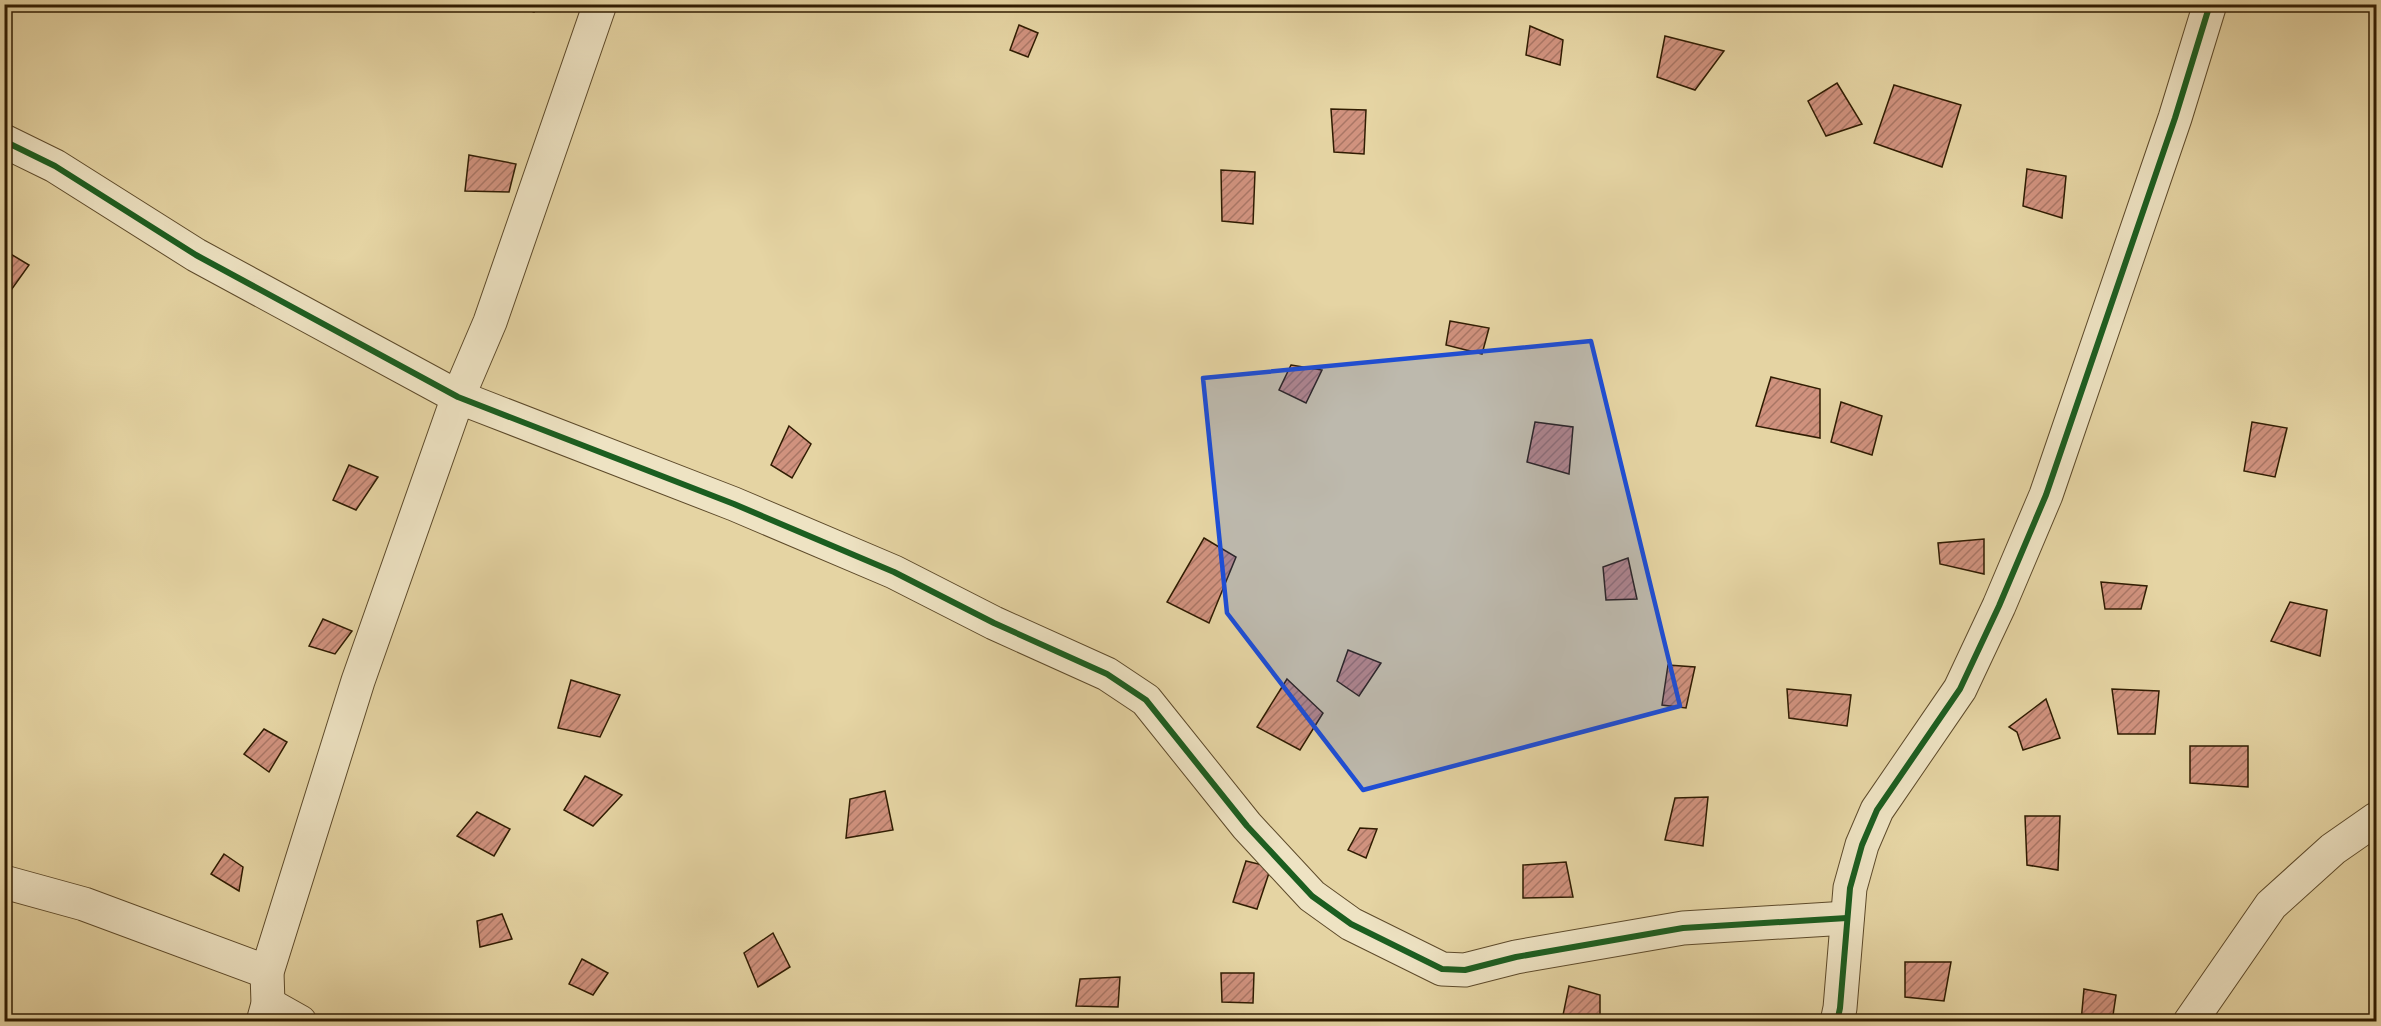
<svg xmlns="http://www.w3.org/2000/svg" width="2381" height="1026" viewBox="0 0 2381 1026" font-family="Cardo,serif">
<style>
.building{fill:url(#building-hatch);stroke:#301c02;stroke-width:1.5}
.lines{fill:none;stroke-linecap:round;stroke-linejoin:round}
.minor-casing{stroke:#5d4a2a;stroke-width:35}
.minor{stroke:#eee3c3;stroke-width:33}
.cycleway-casing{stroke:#eee3c3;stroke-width:10}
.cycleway{stroke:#1b5e20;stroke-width:6}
.marked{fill:#1d4ed8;fill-opacity:0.2;stroke:#1d4ed8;stroke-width:4.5;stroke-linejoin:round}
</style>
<defs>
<pattern id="building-hatch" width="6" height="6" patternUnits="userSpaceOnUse" patternTransform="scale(1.5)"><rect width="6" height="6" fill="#d0927e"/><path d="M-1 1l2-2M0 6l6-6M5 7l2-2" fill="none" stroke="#a97665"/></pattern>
</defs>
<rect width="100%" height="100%" fill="#e5d4a3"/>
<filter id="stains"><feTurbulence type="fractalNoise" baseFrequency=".00333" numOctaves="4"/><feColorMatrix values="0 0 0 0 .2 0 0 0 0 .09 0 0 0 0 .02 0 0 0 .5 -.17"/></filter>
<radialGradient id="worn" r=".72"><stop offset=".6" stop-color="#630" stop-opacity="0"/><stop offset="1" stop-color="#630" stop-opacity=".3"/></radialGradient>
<!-- building -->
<g class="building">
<path d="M511,4H536L534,12Z"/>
<path d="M1332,4H1350L1348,10L1331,7Z"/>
<path d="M2346,4H2376V7L2374,13Z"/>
<path d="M1019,25L1038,33L1028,57L1010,50Z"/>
<path d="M1530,26L1563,40L1560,65L1526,55Z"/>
<path d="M1665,36L1724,51L1695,90L1657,77Z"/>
<path d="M1837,83L1862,124L1826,136L1808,101Z"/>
<path d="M1894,85L1961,105L1942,167L1874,143Z"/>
<path d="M1331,109L1366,110L1364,154L1334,152Z"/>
<path d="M469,155L516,164L509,192L465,191Z"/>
<path d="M2027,169L2066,176L2062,218L2023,206Z"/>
<path d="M1221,170L1255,172L1253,224L1222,221Z"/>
<path d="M4,250L29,265L9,293L4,290Z"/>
<path d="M1450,321L1489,328L1482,354L1446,345Z"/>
<path d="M1291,365L1322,370L1306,403L1279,390Z"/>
<path d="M1771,377L1820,389V438L1756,426Z"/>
<path d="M1841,402L1882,416L1872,455L1831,442Z"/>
<path d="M1535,422L1573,427L1569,474L1527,462Z"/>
<path d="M2252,422L2287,428L2275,477L2244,471Z"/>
<path d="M789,426L811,444L792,478L771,465Z"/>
<path d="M349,465L378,477L356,510L333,500Z"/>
<path d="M1204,538L1236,557L1209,623L1167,602Z"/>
<path d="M1984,539V574L1940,564L1938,543Z"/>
<path d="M1628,558L1637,599L1606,600L1603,567Z"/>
<path d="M2101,582L2147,586L2141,609H2105Z"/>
<path d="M2290,602L2327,610L2320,656L2271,641Z"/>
<path d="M323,619L352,631L335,654L309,646Z"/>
<path d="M1348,650L1381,663L1359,696L1337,681Z"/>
<path d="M1668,665L1695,667L1686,708L1662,705Z"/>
<path d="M1287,679L1323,713L1300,750L1257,727Z"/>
<path d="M571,680L620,695L600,737L558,728Z"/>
<path d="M1787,689L1851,695L1847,726L1789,718Z"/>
<path d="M2112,689L2159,691L2155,734H2118Z"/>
<path d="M2046,699L2060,738L2023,750L2017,732L2009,727Z"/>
<path d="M264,729L287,742L269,772L244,754Z"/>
<path d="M2190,746H2248V787L2190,783Z"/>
<path d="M585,776L622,795L593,826L564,810Z"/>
<path d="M885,791L893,830L846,838L850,799Z"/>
<path d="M1708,797L1703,846L1665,840L1675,798Z"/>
<path d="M477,812L510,829L494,856L457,836Z"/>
<path d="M2025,816H2060L2058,870L2027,865Z"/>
<path d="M1360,828L1377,829L1366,858L1348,850Z"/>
<path d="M224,854L243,867L239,891L211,874Z"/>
<path d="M1246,861L1271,867L1257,909L1233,902Z"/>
<path d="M1566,862L1573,897L1523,898V865Z"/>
<path d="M502,914L512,939L480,947L477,921Z"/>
<path d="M773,933L790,967L758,987L744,953Z"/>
<path d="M582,959L608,973L593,995L569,984Z"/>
<path d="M1905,962H1951L1944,1001L1905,997Z"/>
<path d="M1221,973H1254L1253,1003L1222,1002Z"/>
<path d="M1120,977L1118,1007L1076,1006L1080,979Z"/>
<path d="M1569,986L1600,995V1022L1562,1020Z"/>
<path d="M2084,989L2116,995L2112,1022H2081Z"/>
</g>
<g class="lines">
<!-- minor casing -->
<g class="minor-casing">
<g id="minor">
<path d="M4,141L55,166L196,255L458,397L734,504L894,572L994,623L1107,674L1146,700L1247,826L1312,896L1351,924L1442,969L1465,970L1516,957L1683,928L1847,918"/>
<path d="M4,882L84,904L267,972"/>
<path d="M268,1004L300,1022"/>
<path d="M263,1022L268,1004L267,972L358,681L458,397L490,322L600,4"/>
<path d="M1837,1022L1840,1008L1850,888L1862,845L1877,810L1960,689L1999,606L2046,495L2175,118L2210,4"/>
<path d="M2190,1022L2271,905L2333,849L2376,819"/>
</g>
</g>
<!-- minor -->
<use href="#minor" class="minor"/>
<!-- cycleway casing -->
<g class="cycleway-casing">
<g id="cycleway">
<path d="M4,141L55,166L196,255L458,397L734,504L894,572L994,623L1107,674L1146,700L1247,826L1312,896L1351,924L1442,969L1465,970L1516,957L1683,928L1847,918"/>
<path d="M1837,1022L1840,1008L1850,888L1862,845L1877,810L1960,689L1999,606L2046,495L2175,118L2210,4"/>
</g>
</g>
<!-- cycleway -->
<use href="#cycleway" class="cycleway"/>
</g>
<!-- marked area -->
<path class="marked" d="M1591,341L1680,706L1363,790L1227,613L1203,378Z"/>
<!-- margin -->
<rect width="2381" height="1026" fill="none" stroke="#e5d4a3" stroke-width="24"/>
<rect x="6" y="6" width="2369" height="1014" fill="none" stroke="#301c02" stroke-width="3"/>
<rect x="12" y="12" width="2357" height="1002" fill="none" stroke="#301c02" stroke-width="1.5"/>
<rect width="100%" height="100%" filter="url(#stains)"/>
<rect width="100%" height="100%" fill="url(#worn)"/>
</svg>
